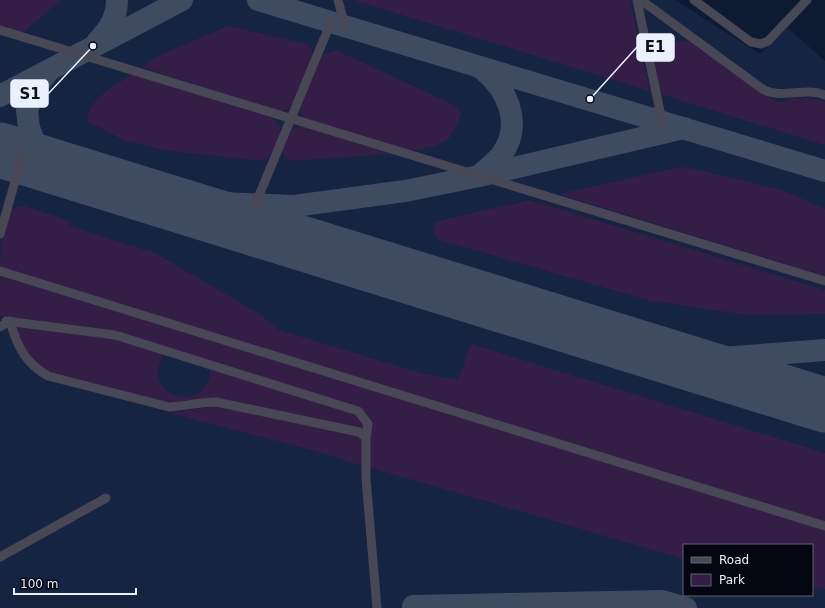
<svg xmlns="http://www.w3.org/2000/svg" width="825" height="608" viewBox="0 0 825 608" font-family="'DejaVu Sans',sans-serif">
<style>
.built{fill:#142441;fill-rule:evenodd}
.green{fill:#341e45}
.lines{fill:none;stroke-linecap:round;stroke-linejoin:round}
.taxiway{stroke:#3f4c60;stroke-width:22}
.runway{stroke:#3f4c60;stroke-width:55}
.minor{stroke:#474755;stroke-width:9}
.leader{fill:none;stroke:#e9f1ff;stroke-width:1.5}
.callout-dot{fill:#e9f1ff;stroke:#030610;stroke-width:1.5}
.callout{fill:#e9f1ff;stroke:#e9f1ff;stroke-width:1.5}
.callout-label{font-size:15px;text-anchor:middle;font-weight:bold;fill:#111}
</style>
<rect width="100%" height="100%" fill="#0d1b32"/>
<!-- built -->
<path class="built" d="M0,0H675L760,54L787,27L825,61V608H0ZM684,545H812V595H684Z"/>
<!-- green -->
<g class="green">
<path d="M0,0H61L22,33L0,26Z"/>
<path d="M353,0H630L650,91Z"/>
<path d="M228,26L307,44C312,49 313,52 312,59L292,107L281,112L274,110L142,67L156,57Z"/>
<path d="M682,41L691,42L776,102C792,99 810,94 825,102V145L663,95C652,69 648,45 682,41Z"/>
<path d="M334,51L340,52L456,106L462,114L450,137L444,142L435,146L410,151L307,120L303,117L300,108L321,57L324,54Z"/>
<path d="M132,74L273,118L281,128C280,141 273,157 260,161L171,151L125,141L91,123L87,119C88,99 118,84 132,74Z"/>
<path d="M302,126L390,154L291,161L286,158L282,149C286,137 288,128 302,126Z"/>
<path d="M686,167L782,190L825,209V276L559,194L676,168Z"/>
<path d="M530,200L825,290V314L747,315L651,301L440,240L436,236L433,229L436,223L442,220Z"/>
<path d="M24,206L70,221L69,226L155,253L260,314L279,330L424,374L458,380L471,344L825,453V522L5,270L0,265C0,253 2,222 10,212C13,208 19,207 24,206Z"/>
<path d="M0,276L825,529V589L812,588V545H684V559L368,467L371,424L369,418L112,330L0,316Z"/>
<path d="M16,325L105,336L165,353C135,398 212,417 210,368L346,410C357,415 363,417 364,430L216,399L169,404L44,371L25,353L14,328Z"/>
<path d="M216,406L359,436L363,442L362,466L323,453L169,413Z"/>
</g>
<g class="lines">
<!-- taxiway -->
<g class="taxiway">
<path d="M258,0L825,171"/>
<path d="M97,42C109,29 117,18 117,0"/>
<path d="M48,72L34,90L27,111L29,128L36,146L56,167"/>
<path d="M0,96L182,0"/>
<path d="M479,176C486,169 496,162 502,154C523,124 508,89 481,68"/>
<path d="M130,190L223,203L294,206L405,191L479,176L684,128"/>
<path d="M682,361L825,350"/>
<path d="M413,606L662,601L686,608"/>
</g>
<!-- runway -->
<path class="runway" d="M0,150L825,405"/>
<!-- minor -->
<g class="minor">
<path d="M338,0L345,26"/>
<path d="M637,0L662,121"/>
<path d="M641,0L764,90C783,99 805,87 825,95"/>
<path d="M694,0L751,42L761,44L768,41L807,0"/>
<path d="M0,30L825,281"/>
<path d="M255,205L331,22"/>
<path d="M0,234L22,157"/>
<path d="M0,271L825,526"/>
<path d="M6,321L115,335L358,411L368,424L366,437"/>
<path d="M0,327L10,321C17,346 25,363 48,376L169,407C185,406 200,402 216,402L359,432L366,437V479L377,608"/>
<path d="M0,557L106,498"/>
</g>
</g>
<!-- callouts -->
<path class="leader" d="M590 99L637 47M93 46L48 94"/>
<g class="callout-dot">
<circle cx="590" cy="99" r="4"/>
<circle cx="93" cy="46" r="4"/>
</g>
<g class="callout">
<rect x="637" y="34" width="37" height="27" rx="4"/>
<rect x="11" y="80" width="37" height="27" rx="4"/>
</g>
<g class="callout-label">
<text x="655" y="52">E1</text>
<text x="30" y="99">S1</text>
</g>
<!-- legend -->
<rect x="683" y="544" width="130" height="52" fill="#030610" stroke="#5f6470"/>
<rect x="691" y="557" width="20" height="6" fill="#474755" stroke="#5f6470"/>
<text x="719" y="564" font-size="12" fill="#e9f1ff">Road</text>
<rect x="691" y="574" width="20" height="12" fill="#341e45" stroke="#5f6470"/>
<text x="719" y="584" font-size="12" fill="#e9f1ff">Park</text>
<!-- scale -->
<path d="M14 588v6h122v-6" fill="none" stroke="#e9f1ff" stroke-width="2"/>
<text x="20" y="588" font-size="12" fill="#e9f1ff" stroke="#030610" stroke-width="3" paint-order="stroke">100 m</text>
</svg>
